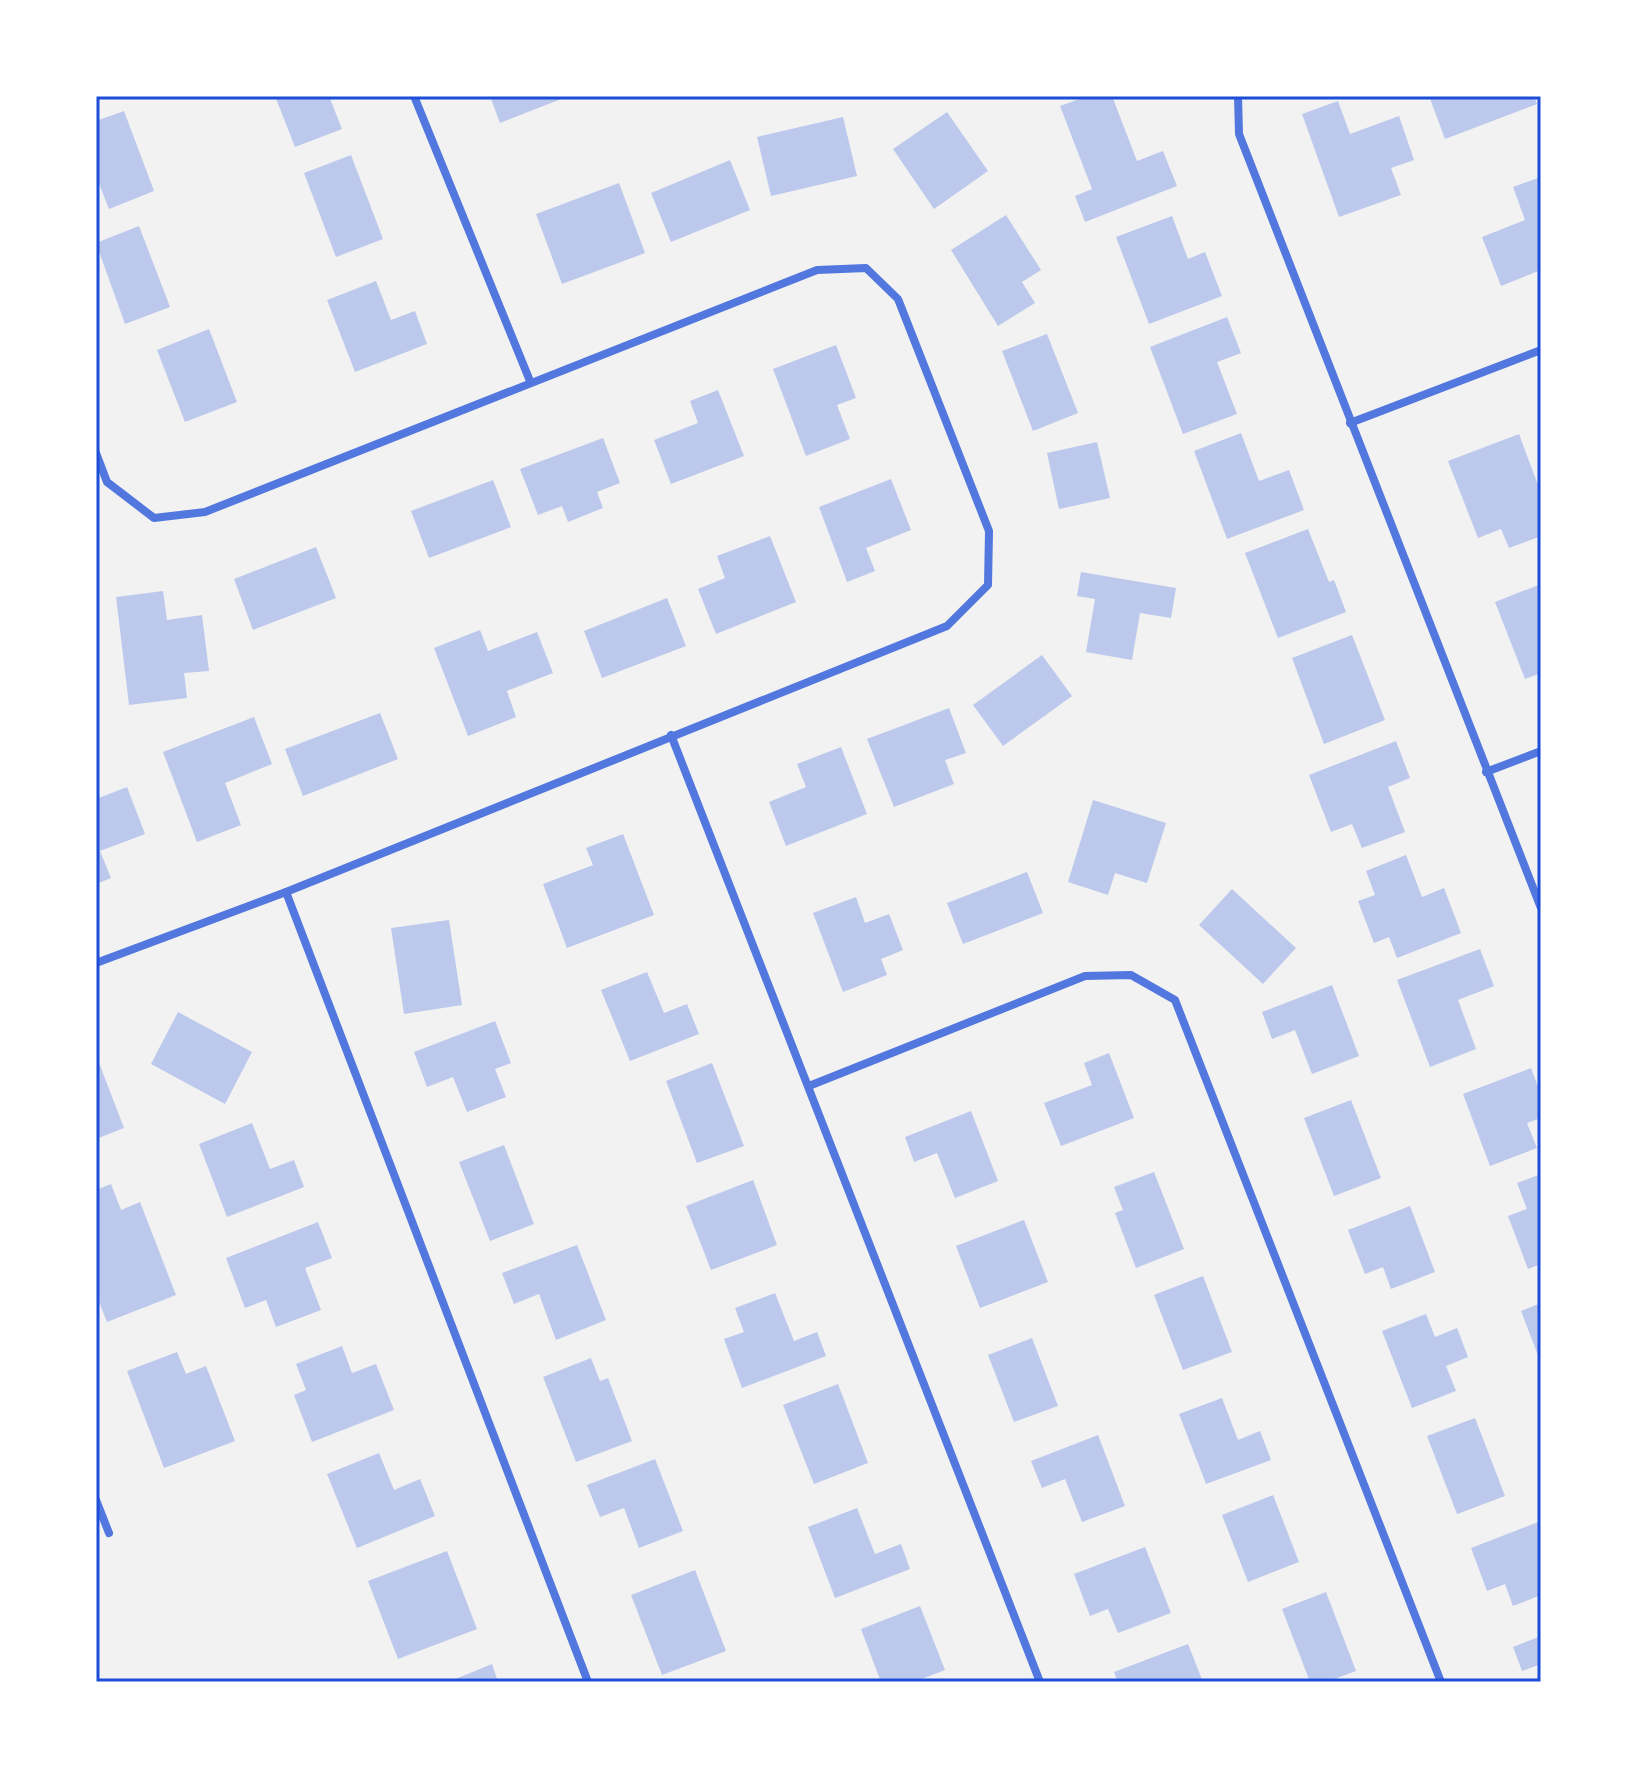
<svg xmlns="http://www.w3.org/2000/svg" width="1637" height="1778" viewBox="0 0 1637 1778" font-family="Inter,sans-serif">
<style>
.building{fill:#bdc9ec}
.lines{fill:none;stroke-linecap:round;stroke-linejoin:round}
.minor{stroke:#5277de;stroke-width:8}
.neatline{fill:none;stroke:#1d4ed8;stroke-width:3}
</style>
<rect width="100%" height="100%" fill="#f2f2f2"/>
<!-- building -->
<g class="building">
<path d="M275,96H329L342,129L295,147Z"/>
<path d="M490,96H569L500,123Z"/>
<path d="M1088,96H1112L1137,161L1163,151L1177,186L1085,222L1075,196L1092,189L1060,106Z"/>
<path d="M1429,96H1534L1537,104L1445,139Z"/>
<path d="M1338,101L1350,134L1399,116L1414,160L1391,168L1401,195L1339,217L1302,114Z"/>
<path d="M124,111L154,191L109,209L96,176V121Z"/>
<path d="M947,112L988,171L934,209L893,149Z"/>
<path d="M843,117L857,176L771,196L757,137Z"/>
<path d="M351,155L383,239L336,257L304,173Z"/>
<path d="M730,160L750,210L671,242L651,193Z"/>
<path d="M1541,177V270L1501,286L1482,237L1525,220L1513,187Z"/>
<path d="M619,183L645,253L562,284L536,214Z"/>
<path d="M1006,215L1041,270L1022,282L1035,303L998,326L951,250Z"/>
<path d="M1172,216L1188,259L1205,252L1222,296L1149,324L1116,237Z"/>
<path d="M139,226L170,307L125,324L96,243Z"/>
<path d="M376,281L391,320L415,311L427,344L355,372L327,300Z"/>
<path d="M1227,317L1241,353L1217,362L1237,414L1183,434L1150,347Z"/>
<path d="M209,329L237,402L185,422L157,350Z"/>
<path d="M1047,334L1078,413L1033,431L1002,351Z"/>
<path d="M836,345L856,398L837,405L850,439L806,456L773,369Z"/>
<path d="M718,390L744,456L671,484L654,440L698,423L690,401Z"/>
<path d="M1241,433L1259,481L1289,470L1304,510L1227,539L1194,451Z"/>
<path d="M1519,434L1541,493V536L1509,548L1501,529L1478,538L1448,461Z"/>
<path d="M603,438L620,483L597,492L603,508L568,522L562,506L538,515L520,469Z"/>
<path d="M1097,442L1110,498L1059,509L1047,453Z"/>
<path d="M891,479L911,530L866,548L875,571L847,582L819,507Z"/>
<path d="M493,480L511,527L429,558L411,511Z"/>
<path d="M1308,529L1329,582L1334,580L1346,612L1278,638L1245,553Z"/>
<path d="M770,536L796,602L716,634L698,589L725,578L717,556Z"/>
<path d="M316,547L336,598L253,630L234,579Z"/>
<path d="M1081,572L1176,588L1171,618L1140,613L1132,660L1086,652L1095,599L1077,596Z"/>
<path d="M1541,584V673L1525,679L1495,602Z"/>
<path d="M163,591L167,620L202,615L209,671L184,673L187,698L129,705L116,597Z"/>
<path d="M667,598L686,646L602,678L584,631Z"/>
<path d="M480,630L488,651L537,632L553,673L507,691L516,717L468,736L434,648Z"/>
<path d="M1352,635L1385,720L1324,744L1292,658Z"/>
<path d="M1042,655L1072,696L1003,746L973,705Z"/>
<path d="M949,708L966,753L945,760L954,784L894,807L867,739Z"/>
<path d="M380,713L398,759L303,796L285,749Z"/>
<path d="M254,717L272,764L225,783L241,825L197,842L163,752Z"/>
<path d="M1396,741L1410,778L1388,787L1405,832L1362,848L1352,824L1331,832L1309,775Z"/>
<path d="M841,747L867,814L786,846L769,802L806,787L797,764Z"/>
<path d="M127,787L145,834L100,851L111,878L96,884V799Z"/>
<path d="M1093,800L1166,823L1147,883L1115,873L1108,895L1068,882Z"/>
<path d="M623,834L654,915L567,948L543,884L593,865L586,848Z"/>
<path d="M1406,855L1422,897L1444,888L1461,933L1397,958L1389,937L1374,943L1358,901L1375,895L1366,871Z"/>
<path d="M1027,872L1043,913L963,944L947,903Z"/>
<path d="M1232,889L1296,948L1263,984L1199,925Z"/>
<path d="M856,897L865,923L889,914L903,950L881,959L887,975L843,992L813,913Z"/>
<path d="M449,920L462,1005L404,1014L391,928Z"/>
<path d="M1480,949L1494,986L1458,1000L1476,1049L1430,1067L1397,980Z"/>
<path d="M647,972L664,1013L687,1004L699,1034L630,1061L601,990Z"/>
<path d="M1332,985L1359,1056L1312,1074L1295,1030L1272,1039L1262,1012Z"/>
<path d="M178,1012L252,1052L225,1104L151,1064Z"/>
<path d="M495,1021L511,1063L495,1069L506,1097L467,1112L453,1077L427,1087L414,1052Z"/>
<path d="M1109,1053L1134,1118L1061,1146L1044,1103L1092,1085L1084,1063Z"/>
<path d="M96,1055L124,1128L96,1139Z"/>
<path d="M712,1063L744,1146L697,1163L666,1081Z"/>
<path d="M1531,1068L1541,1095V1118L1527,1123L1537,1148L1490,1166L1463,1094Z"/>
<path d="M1351,1100L1381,1178L1334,1196L1304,1118Z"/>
<path d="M971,1111L998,1181L955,1198L937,1153L914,1162L905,1137Z"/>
<path d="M252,1123L270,1169L294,1160L304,1187L227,1217L199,1144Z"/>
<path d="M504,1145L534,1224L490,1241L459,1162Z"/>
<path d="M1154,1172L1184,1249L1136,1268L1115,1213L1123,1210L1114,1187Z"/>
<path d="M1541,1174V1264L1528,1269L1508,1216L1527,1209L1517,1183Z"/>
<path d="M753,1180L777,1245L711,1270L686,1206Z"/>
<path d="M111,1184L121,1210L140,1202L176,1295L107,1322L96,1294V1190Z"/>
<path d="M1410,1206L1435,1272L1391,1289L1383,1267L1365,1274L1348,1230Z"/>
<path d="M1024,1220L1048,1282L980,1308L956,1246Z"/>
<path d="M318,1222L332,1258L305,1268L321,1310L276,1327L266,1300L245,1308L226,1258Z"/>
<path d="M577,1245L606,1320L556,1340L539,1294L514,1304L502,1273Z"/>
<path d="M1203,1276L1232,1352L1183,1370L1154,1295Z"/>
<path d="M775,1293L794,1341L817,1332L826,1356L742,1388L724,1339L744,1332L735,1308Z"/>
<path d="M1541,1303V1363L1521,1311Z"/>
<path d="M1426,1314L1435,1337L1457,1328L1468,1357L1446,1366L1456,1391L1412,1408L1382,1331Z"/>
<path d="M1032,1338L1058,1406L1014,1422L988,1355Z"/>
<path d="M342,1346L352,1373L376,1364L394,1410L312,1442L294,1395L306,1390L296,1364Z"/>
<path d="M177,1352L186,1374L206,1366L235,1441L164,1468L127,1371Z"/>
<path d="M591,1358L600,1381L608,1378L632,1441L576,1462L543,1377Z"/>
<path d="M838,1384L868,1463L814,1484L783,1405Z"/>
<path d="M1222,1398L1238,1440L1260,1431L1271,1460L1206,1484L1179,1414Z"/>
<path d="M1475,1418L1505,1496L1457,1514L1427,1436Z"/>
<path d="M1098,1435L1125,1506L1082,1522L1065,1479L1042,1488L1031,1461Z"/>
<path d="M379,1453L394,1490L420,1479L435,1516L357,1548L327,1474Z"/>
<path d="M655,1459L683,1531L639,1548L624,1508L600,1517L587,1485Z"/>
<path d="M1273,1495L1299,1562L1248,1582L1222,1515Z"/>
<path d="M857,1508L875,1554L901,1544L910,1569L835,1598L808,1527Z"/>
<path d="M1541,1521V1595L1513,1606L1505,1584L1487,1591L1471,1548Z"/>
<path d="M1145,1547L1171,1613L1118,1633L1108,1609L1090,1616L1074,1574Z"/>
<path d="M447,1551L477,1629L398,1659L368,1581Z"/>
<path d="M695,1570L726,1651L662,1675L631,1595Z"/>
<path d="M1326,1592L1356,1671L1326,1682H1310L1282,1609Z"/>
<path d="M920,1606L945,1670L914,1682H881L861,1629Z"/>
<path d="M1541,1636V1664L1522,1671L1513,1647Z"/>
<path d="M1188,1644L1203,1682H1118L1114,1672Z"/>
<path d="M492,1664L498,1682H448Z"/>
</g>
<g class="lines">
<!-- minor -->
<g class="minor">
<path d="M414,96L530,381"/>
<path d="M1238,96L1239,134L1541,908"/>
<path d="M1350,423L1541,350"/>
<path d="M96,453L107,482L154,518L205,512L817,270L866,268L898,299L989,531L988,585L947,626L286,892L96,963"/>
<path d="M671,735L1040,1682"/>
<path d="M1486,772L1541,751"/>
<path d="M286,892L588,1682"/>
<path d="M809,1086L1085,976L1131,975L1175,1000L1441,1682"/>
<path d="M96,1500L109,1533"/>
</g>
</g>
<!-- border -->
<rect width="1637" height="1778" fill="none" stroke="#ffffff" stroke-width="196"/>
<rect x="98" y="98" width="1441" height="1582" class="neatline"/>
</svg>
